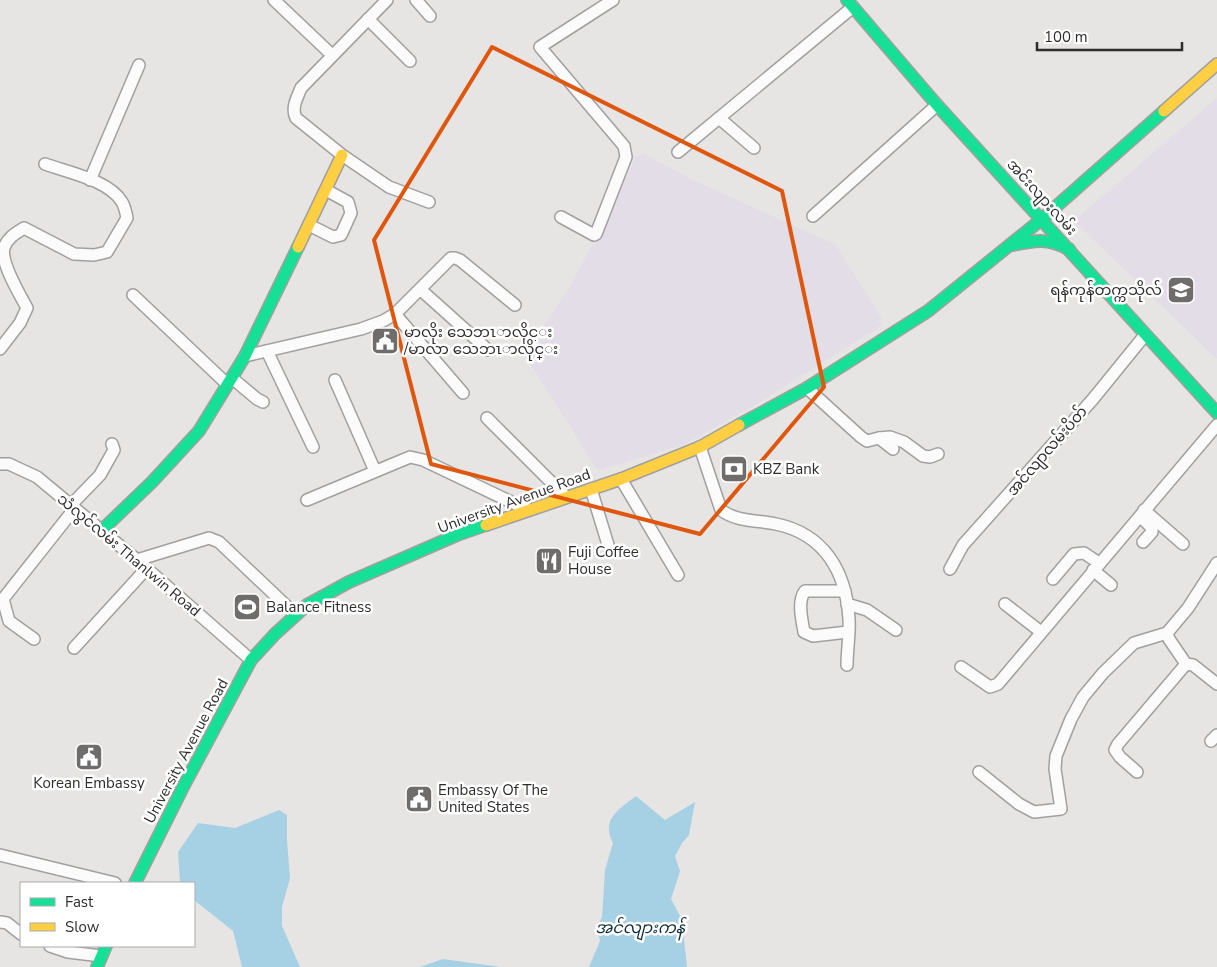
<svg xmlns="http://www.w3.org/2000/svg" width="1217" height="967" viewBox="0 0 1217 967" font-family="'Nunito Sans','Noto Sans Myanmar',sans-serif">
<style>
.education{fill:#e3dde7}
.water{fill:#a6d1e4}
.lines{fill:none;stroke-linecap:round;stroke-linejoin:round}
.street-casing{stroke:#a1a09f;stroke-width:14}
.fast-casing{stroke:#a1a09f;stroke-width:14}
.slow-casing{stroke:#a1a09f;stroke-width:14}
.street{stroke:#fbfbfb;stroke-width:11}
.fast{stroke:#16e098;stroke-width:11}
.slow{stroke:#ffcf43;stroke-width:11}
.marked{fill:none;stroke:#df570e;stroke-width:4;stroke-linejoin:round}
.labels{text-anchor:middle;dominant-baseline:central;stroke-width:5;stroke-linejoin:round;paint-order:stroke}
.street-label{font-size:15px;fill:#2d2d2c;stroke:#fff}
.poi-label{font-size:15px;fill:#2d2d2c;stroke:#fff;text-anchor:start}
.water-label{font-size:16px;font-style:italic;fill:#112f3b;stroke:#fff}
</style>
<rect width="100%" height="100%" fill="#e6e5e3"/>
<!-- education -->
<g class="education">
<path d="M1217,98V359L1074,221Z"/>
<path d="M642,153L693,180L836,245L882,319L879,321L882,325L760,402L685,444L600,470L598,467L596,468L526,357L528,355L526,352L567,291L611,211L637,155L641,156Z"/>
</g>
<!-- water -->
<g class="water">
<path d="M636,796L665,820L695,802L689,835L682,843L675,856L680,871L671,899L682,920L687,967H589L600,941L597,927L602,917L605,870L613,843C601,819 618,810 636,796Z"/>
<path d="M279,810L287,815V840L290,878L282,907V926L300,967H242L233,931L194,900V883H180L178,852L198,823L235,828Z"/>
<path d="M443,959L501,967H420Z"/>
</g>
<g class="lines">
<!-- street casing -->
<g class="street-casing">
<g id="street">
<path d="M274,0L332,55"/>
<path d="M387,0L301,88C297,98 291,108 296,118L342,155L389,187L429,202"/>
<path d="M416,0L430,16"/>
<path d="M368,19L410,61"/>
<path d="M719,118L754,148"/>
<path d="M678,152L853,7"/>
<path d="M90,180L139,65"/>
<path d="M813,216L937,105"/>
<path d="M561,217L594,235L596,234L626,157L624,146L540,47L613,0"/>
<path d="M309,225L333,237L341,235L351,213L348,202L326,190"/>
<path d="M421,290L488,350"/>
<path d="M133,295L227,384"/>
<path d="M395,314L463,393"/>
<path d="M0,349L20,323L27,308C20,295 0,262 4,248C7,238 16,233 24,228L74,254L94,255L107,252L127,218C126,213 125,207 122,202C109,180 67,172 45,164"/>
<path d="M267,351L313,447"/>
<path d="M245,356L361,329L383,321L395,314L451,258H455L460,260L515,305"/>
<path d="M232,378L257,399L263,402"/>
<path d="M335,380L375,471"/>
<path d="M807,388L861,437L867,441L879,438L893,449"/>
<path d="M487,418L566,497"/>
<path d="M879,438L890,437L904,442L923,456L930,457L938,454"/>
<path d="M700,447L721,510C737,522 756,520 776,524C824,534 846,571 849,619C850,634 847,649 847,665"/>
<path d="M0,464H9L37,477L137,560L251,660"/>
<path d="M621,479L678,575"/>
<path d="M591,489L609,548"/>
<path d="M307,500L410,457L423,460L528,510"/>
<path d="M71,505L100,475L114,450L112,444"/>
<path d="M1144,510L1183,544"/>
<path d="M1141,517L1152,528V532L1143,542"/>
<path d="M137,560L209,538L219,542L296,615"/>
<path d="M950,569L963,545L1093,399L1145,335"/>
<path d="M1093,570L1111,585"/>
<path d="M1053,579L1074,554L1084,553L1099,563"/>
<path d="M845,591H805C797,601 802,620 804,632L813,636L848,632"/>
<path d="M847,604L867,610L896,630"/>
<path d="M1005,604L1041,632"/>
<path d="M34,639L9,621L3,599L75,508"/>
<path d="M74,648L147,568"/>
<path d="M1186,664L1193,665L1217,684"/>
<path d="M961,667L990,687L998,684L1217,425"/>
<path d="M1211,741L1217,735"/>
<path d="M979,772L1019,804L1034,812L1061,809L1055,769L1056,756L1071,719L1083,697L1103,673L1134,643L1167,633"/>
<path d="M1137,772L1120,757L1115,750L1118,744L1186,664L1169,639L1167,633L1188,608L1217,563"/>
<path d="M0,855L115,883"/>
<path d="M0,922L7,923L21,934"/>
<path d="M50,946L68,952L101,956"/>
</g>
</g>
<!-- fast casing -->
<g class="fast-casing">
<g id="fast">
<path d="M847,0L937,105L1217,413"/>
<path d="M1013,245C1036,240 1047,238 1069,249"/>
<path d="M739,425L807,388L928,311L1042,219L1164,111"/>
<path d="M102,530L152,482L199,431L245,356L298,247"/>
<path d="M135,883L182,789L251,660L275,634L307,605L349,582L457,535L486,525"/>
<path d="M97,967L106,946"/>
</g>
</g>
<!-- slow casing -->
<g class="slow-casing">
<g id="slow">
<path d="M1164,111L1217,64"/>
<path d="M298,247L342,155"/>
<path d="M486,525L621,479L700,447L739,425"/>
</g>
</g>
<!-- street -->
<use href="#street" class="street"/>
<!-- fast -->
<use href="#fast" class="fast"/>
<!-- slow -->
<use href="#slow" class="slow"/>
</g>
<!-- marked area -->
<path class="marked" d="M492,47L782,191L824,387L700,534L431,464L374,240Z"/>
<!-- icons -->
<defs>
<g id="university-square" transform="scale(1.4375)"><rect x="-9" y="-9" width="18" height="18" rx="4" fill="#6e6d6c" stroke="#fff"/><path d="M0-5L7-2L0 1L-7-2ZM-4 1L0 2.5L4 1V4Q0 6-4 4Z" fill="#fff"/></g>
<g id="civic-square" transform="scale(1.4375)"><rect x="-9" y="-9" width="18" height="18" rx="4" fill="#6e6d6c" stroke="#fff"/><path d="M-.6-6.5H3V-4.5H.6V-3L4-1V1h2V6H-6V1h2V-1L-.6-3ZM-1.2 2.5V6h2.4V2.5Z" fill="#fff"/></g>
<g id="bank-square" transform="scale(1.4375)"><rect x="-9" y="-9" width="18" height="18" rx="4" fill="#6e6d6c" stroke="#fff"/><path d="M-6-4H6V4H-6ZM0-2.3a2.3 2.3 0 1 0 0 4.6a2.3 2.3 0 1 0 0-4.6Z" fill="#fff"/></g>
<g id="restaurant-square" transform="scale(1.4375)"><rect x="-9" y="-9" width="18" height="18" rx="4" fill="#6e6d6c" stroke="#fff"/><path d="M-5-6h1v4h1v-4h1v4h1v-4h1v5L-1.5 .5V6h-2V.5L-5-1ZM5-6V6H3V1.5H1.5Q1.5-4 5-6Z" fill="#fff"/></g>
<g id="stadium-square" transform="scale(1.4375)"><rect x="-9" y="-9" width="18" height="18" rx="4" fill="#6e6d6c" stroke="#fff"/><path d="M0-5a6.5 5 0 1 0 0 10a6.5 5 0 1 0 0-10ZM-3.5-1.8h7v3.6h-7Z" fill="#fff"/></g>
</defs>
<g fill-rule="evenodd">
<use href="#university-square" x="1181" y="290"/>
<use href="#civic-square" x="385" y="341"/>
<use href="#bank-square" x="734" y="469"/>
<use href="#restaurant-square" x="549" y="561"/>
<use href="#stadium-square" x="247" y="607"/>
<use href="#civic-square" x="89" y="757"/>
<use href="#civic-square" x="419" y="799"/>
</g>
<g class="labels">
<!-- street labels -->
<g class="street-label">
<text transform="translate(1042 197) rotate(48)">အင်းလျားလမ်း</text>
<text transform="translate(1047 451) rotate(-49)">အင်လျာလမ်းပိတ်</text>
<text transform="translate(514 501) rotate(-20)">University Avenue Road</text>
<text transform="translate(129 555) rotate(40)">သံလွင်လမ်း Thanlwin Road</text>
<text transform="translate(186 751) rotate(-62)">University Avenue Road</text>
</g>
<!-- poi labels -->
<g class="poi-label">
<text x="1162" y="290" text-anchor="end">ရန်ကုန်တက္ကသိုလ်</text>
<text x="404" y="332">မာလိုး သေဘၤာလိုင္း<tspan x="404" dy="17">/မာလာ သေဘၤာလိုင္း</tspan></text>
<text x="753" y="469">KBZ Bank</text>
<text x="568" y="552">Fuji Coffee<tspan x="568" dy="17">House</tspan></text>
<text x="266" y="607">Balance Fitness</text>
<text x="89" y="783" text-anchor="middle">Korean Embassy</text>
<text x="438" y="790">Embassy Of The<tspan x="438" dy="17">United States</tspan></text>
</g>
<!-- water labels -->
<g class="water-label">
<text x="640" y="928">အင်လျားကန်</text>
</g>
</g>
<!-- legend -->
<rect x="20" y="882" width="175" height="65" fill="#ffffff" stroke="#ababab"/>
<rect x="30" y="898" width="25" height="8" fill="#16e098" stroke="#ababab"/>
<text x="65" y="907" font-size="15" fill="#2d2d2c">Fast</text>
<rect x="30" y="923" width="25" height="8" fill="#ffcf43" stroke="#ababab"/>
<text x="65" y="932" font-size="15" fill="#2d2d2c">Slow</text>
<!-- scale -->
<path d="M1037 42v8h145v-8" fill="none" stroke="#2d2d2c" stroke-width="2.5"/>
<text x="1044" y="42" font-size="15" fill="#2d2d2c" stroke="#ffffff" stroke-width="4" paint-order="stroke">100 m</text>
</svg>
